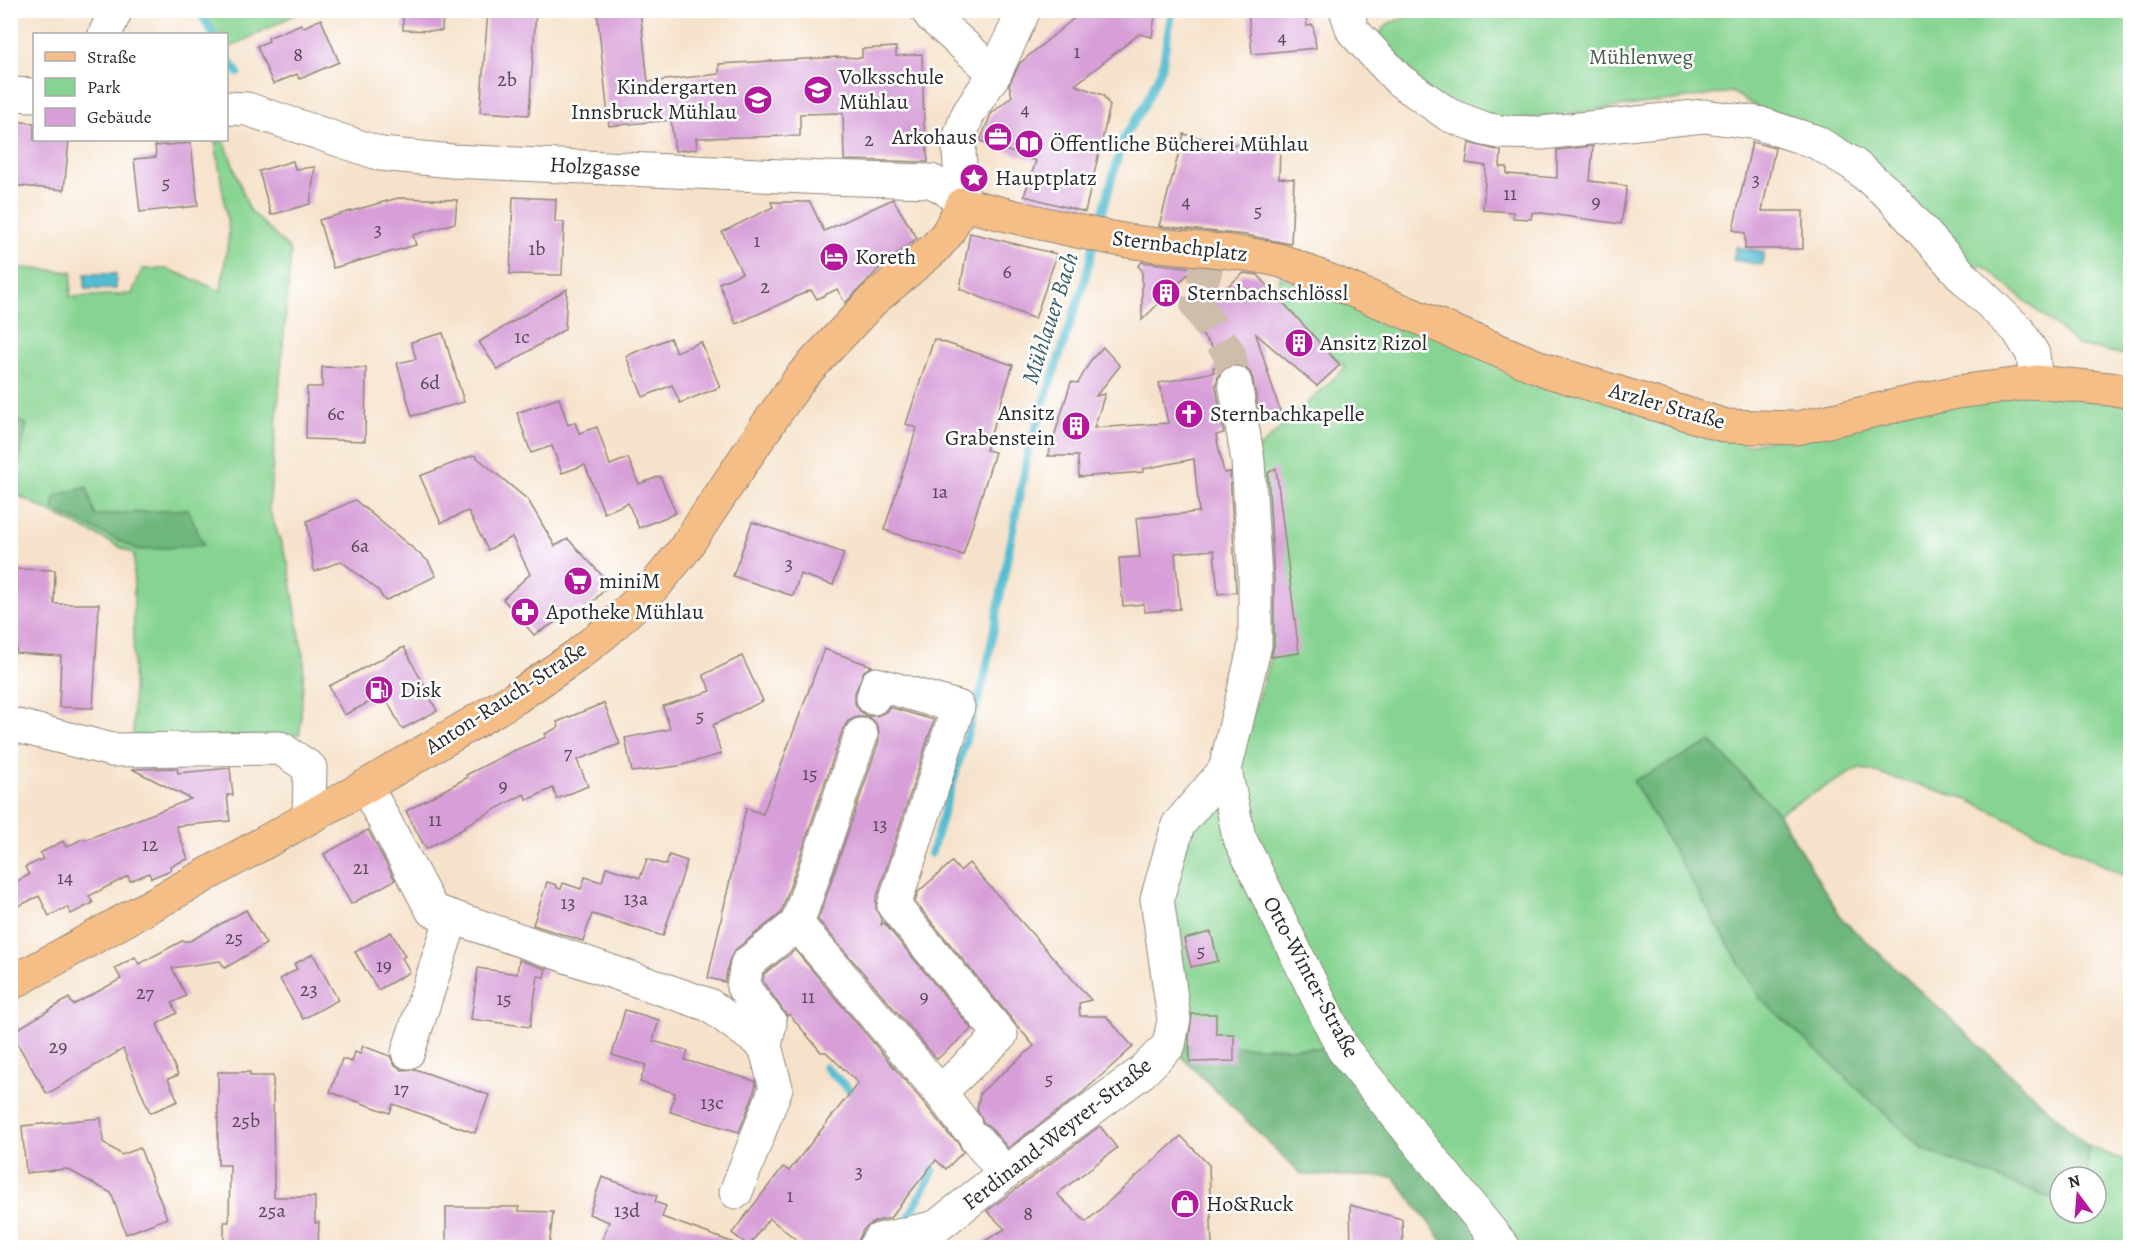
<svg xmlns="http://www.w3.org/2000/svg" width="2141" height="1258" viewBox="0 0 2141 1258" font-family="Alegreya,serif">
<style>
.green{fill:#87d492;stroke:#59805e;stroke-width:1.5}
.forest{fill:#6db67c;stroke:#4c7054;stroke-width:1.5}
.water{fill:#53bcd0;stroke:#3f747e;stroke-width:1.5}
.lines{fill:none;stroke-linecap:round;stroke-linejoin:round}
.stream{stroke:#53bcd0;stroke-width:8}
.building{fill:#d79ed8}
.minor-tunnel{stroke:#cdbdaa;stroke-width:33;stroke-dasharray:33 16;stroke-linecap:butt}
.minor-casing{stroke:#90867a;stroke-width:35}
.major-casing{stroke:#90867a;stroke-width:35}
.minor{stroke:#fff;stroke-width:33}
.major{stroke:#f6be87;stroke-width:33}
.labels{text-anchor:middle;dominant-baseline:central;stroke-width:5;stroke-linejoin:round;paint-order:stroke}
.number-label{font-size:20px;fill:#564856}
.park-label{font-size:22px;fill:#475e4a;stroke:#fff}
.poi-label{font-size:22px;fill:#2b2b2b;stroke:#fff;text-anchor:start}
.street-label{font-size:22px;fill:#2b2b2b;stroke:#fff}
.water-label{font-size:24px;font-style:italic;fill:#395e65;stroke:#fff}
</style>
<rect width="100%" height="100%" fill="#fff"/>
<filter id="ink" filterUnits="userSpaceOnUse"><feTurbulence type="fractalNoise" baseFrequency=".0167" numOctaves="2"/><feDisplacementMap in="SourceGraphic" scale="12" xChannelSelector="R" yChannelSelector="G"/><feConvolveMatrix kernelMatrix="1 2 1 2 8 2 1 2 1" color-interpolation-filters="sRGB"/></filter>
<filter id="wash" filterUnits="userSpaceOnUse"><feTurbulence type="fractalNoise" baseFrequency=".008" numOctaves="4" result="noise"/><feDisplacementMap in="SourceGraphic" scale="24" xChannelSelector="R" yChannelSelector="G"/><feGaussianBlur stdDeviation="1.35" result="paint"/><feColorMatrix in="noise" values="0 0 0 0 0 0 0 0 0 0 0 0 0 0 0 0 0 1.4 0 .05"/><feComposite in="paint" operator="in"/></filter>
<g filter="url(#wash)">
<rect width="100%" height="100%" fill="#f6e2ca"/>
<!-- green -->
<g class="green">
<path d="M1414,10L2130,11V356L2078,345L1981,264L1967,281L1853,164L1732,92L1536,118L1483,119L1435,98L1378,35L1389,23L1412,16Z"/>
<path d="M202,11H302L227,49L226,34H216Z"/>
<path d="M215,140H224L249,209L291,251L269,509L288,563L304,662L300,734L133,742L134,554L11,492L10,267L72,272L70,297L132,294L142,269H168L221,291L229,233Z"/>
<path d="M1279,277L1747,445L2036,382L2130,393V878L1969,800L1859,768L1778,813L1711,742L1923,1149L2060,1202V1213H2096V1177H2088V1146L2130,1163V1247H1508L1343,1049L1169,1045L1166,982L1178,825L1225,770L1246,836L1235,766L1270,661L1254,453L1345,368L1278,301Z"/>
</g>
<!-- forest -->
<g class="forest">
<path d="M11,418L27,424L19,462L11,465Z"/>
<path d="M87,487L95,515L188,509L204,545L139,550L53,510L55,496Z"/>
<path d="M1711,742L1778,813L1842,919L2088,1146V1177H2060V1202L1923,1149L1759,997L1633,781Z"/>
<path d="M1169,1045L1343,1049L1508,1247H1447L1394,1177L1302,1175Z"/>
</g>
<!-- water -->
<g class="water">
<path d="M1736,247L1764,252L1762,265L1733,260Z"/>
<rect x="85" y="274" width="31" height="15"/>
</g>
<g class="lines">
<!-- stream -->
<g class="stream">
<path d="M198,10L213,34"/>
<path d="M226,56L238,73"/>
<path d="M1098,229L1123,139L1144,106L1162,68L1172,10"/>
<path d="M931,854L984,680L1029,447L1084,283L1094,243"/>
<path d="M825,1067L857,1097"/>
<path d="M905,1224L934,1170L924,1161"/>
</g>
</g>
<g id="blocks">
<!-- building -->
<g class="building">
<path d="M403,10H443L442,31L403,30Z"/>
<path d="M488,10H536L529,115L480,112Z"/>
<path d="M597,10H640L648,82L719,74V64L839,57L862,58V49L896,47V56L922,54L924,124L928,162L844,160L843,113L800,114V136L696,138L697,149L675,151L671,120L609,126Z"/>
<path d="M1084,10H1142V13L1155,15L1152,37L1139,34L1075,85L1103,95L1110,106L1085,212L1024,196L1036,161L980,141L991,114L1012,96L1009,85L1020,63Z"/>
<path d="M1248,10H1305L1307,26L1313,25L1316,48L1252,54Z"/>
<path d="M321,19L339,62L299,79L297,74L273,84L257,46L269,41L268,38L301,24L302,28Z"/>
<path d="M10,121L34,123V140H69L64,190L10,185Z"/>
<path d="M1184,134L1223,144L1280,146L1279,178L1294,179L1291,244L1246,235L1159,226Z"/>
<path d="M1752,142L1775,148L1762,211H1803V249H1745V233L1733,230Z"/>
<path d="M191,143L198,206L140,212L134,159L156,157L155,146Z"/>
<path d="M1469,143L1501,151L1500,167H1507V174L1557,178V150L1593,146L1590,181L1627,186L1621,224L1535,212L1532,213L1531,219L1513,218V212L1483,210L1486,166L1466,163Z"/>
<path d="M293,161L295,169L315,167L310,204L271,215L259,171Z"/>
<path d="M513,197L556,199L555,222H564L562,275L510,274Z"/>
<path d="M398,198L457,200L455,223L413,235L416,245L333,268L319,220Z"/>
<path d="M893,199L917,238L879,269L845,303L837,289L817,299L811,290L736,324L719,283L742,273L722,232L773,207L771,202H810L824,231Z"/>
<path d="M970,233L1057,254L1035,319L960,289Z"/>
<path d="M1142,262L1194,268L1142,320V270L1138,266Z"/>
<path d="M1244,273L1258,275L1340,365L1317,386L1256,334L1280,411L1260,419L1253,380L1250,372L1242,366L1233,364L1223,369L1218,376L1216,386L1224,433L1216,435L1224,473L1230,472L1236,592L1218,594L1214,550L1175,553L1180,609L1145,612L1144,604L1123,606L1119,558L1140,557L1136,518L1199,512L1194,459L1143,469L1144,472L1079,477L1078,456H1048L1071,382L1078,383L1091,360L1103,347L1120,366L1096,396L1105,394L1094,428L1168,423L1159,383L1214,372L1213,367L1227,365L1188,318Z"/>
<path d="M567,289L565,329L498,370L479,342Z"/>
<path d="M443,333L464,402L412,416L397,363L416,359L411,342Z"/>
<path d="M670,338L676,352L701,342L720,387L680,403L672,385L643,397L626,356Z"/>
<path d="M934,339L1013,365L986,450L995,452L963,555L884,530L917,428L906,424Z"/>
<path d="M322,367L366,368L365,441L306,439L307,387H322Z"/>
<path d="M559,398L568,425L575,422L579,433L597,427L610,465L628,458L639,484L660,476L676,513L639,528L628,503L604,513L585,465L562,473L552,446L531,453L517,413Z"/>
<path d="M474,455L528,500L555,546L568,539L610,584L584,611L581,607L534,635L503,599L530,574L512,537L488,550L468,511L441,523L420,476Z"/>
<path d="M1276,468L1299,653L1271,657L1274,645V579L1268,473Z"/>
<path d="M355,500L428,561L436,576L385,601L378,590L341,561L314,572L307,521Z"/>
<path d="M752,522L844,553L833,585L800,574L793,596L733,576Z"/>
<path d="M10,569L55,570L54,604H99L93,708L59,707L61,656L16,653L17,638H10Z"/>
<path d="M404,647L437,711L402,729L384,695L344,715L329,686Z"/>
<path d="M824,649L872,666L864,671L855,693V703L860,711L867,716H877L886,712L889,707L934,720L876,900V909L882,921L881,925L884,923L972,1029L937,1059L818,920L879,741V731L875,722L868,717H857L848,721L843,729L781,913L735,950L729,961L725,982L708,978L746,808L763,814Z"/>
<path d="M742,656L763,701L713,725L721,754L679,766L632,772L625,738L670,729L663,706L711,691L703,675Z"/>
<path d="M604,703L620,744L577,760L588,786L557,799L553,788L527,800L524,794L464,826L465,828L426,849L406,811L468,777L466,775L511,752L546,737L545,734L559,727L557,722Z"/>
<path d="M177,768L178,773L230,768L233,795H227L230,821L176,826L188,859L170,866L171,870L151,878L149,873L130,881L128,876L89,896L93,903L71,914L67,907L49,916L39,896L10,910V885L29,875L25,867L43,859L40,853L63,841L66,847L84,838L85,840L191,799L132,769Z"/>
<path d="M368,830L395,880L351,904L324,854Z"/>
<path d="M669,855L687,861L663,936L592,914L583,941L533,925L547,882L557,885V888L561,889L563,883L581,889L585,877L602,882L606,867L640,878L647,859L666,865Z"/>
<path d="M952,862L960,871L969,863L1091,1000L1079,1003L1080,1016H1106L1133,1047L1082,1093L1008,1148L990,1127L983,1122L977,1110L980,1093L1034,1046L915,902L918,892Z"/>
<path d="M246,910L266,944L225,968L220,961L172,968L186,996L172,1003L177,1013L157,1024L178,1075L168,1079L178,1101L150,1113L123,1049L47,1094L11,1033L69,998L73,1005L121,979L115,968L135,957L139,964L182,941H190Z"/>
<path d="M391,932L405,956L402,958L410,972L378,990L355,952Z"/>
<path d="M1211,932L1218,961L1191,967L1184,939Z"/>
<path d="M795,950L925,1104L950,1136L958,1142L963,1152L946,1169L936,1160L890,1218L874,1222L863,1230L855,1248H807L769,1218L749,1246L732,1233L783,1167L789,1171L858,1083L826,1052H821L789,1014L787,1016L763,982L764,974Z"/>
<path d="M313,954L338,1000L303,1019L280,979L297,969L294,964Z"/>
<path d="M519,960L546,969L544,977L538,976L530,1027L471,1019L478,968L517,974Z"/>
<path d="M625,1010L659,1020L653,1041L688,1051L685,1060L755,1081L756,1085L752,1099L739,1132L670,1112L675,1093L640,1082L646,1065L612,1055Z"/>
<path d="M1192,1014H1216V1034H1234V1061L1190,1062L1189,1038Z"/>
<path d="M363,1046L390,1056L394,1064L402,1070L415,1069L489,1095L475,1133L393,1104L390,1113L330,1092L342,1059L352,1062L355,1052L360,1054Z"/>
<path d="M218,1072H250V1076H273L274,1197H315V1223L319,1222L318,1248L224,1247V1222H229L230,1165H218Z"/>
<path d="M101,1118L103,1142L122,1155L140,1148L167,1218L126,1234L111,1193L67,1169L26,1173L22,1126Z"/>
<path d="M1100,1126L1117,1148L1057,1194L1086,1222L1181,1136L1209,1165L1212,1248H973L1005,1229L987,1211Z"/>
<path d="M602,1177L657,1196L655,1202L666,1206L662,1217L740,1245L739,1248H599L609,1222L589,1214Z"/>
<path d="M1350,1205L1402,1219L1403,1248H1351Z"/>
<path d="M446,1207H519V1211L553,1212L549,1248H519V1242L446,1241Z"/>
</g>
</g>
</g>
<g filter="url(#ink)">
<use href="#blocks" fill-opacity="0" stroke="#90867a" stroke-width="1.5"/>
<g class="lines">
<!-- minor-tunnel -->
<path class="minor-tunnel" d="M1210,252L1197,306L1229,353L1235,383"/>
<!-- minor casing -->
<g class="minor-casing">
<g id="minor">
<path d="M927,10L932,17L995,73"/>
<path d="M1346,10L1353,31L1399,80L1449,115L1485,129L1500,132L1541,133L1704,116L1758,123L1816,142L1853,164L1890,195L1967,281L2018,330L2033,354L2036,382"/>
<path d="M105,34L116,10"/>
<path d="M10,94L34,95"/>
<path d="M226,108L247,109L381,154L452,161L825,178L931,181L946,189L963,204"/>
<path d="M963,204L959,153L961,133L968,114L995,73L1024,10"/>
<path d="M873,698L877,684L958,707L894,906L1001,1035L940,1092"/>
<path d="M10,724L112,750L280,748L310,768L309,817"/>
<path d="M1225,770L1239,837L1343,1049L1504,1248"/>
<path d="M366,786L432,910L709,1005L765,1046L776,1088L736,1192"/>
<path d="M797,924L940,1092L965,1125"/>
<path d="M765,1046L770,1023L743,987L747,964L797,924L861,735"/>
<path d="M408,1052L452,917"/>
<path d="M976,1139L1005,1173"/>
<path d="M874,1248L879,1240L936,1227L1005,1173L1142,1072L1169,1045L1174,1019L1157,899L1178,825L1225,770L1255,645V579L1248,461L1235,383"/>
</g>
</g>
<!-- major casing -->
<g class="major-casing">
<path id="major" d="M10,984L366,786L515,698L576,656L607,631L657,583L683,551L770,421L801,377L873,300L935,248L947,234L963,204C1018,218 1072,231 1128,241C1179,249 1232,249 1282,261L1548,371L1726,426L1797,428L1957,392L2036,382L2130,391"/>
</g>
<!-- minor -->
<use href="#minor" class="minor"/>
<!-- major -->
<use href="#major" class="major"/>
</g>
</g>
<!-- icons -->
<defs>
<g id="school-disc" transform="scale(1.5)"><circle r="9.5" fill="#b5179e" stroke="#fff"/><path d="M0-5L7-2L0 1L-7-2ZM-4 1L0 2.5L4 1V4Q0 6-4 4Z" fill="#fff"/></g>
<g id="office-disc" transform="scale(1.5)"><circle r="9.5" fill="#b5179e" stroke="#fff"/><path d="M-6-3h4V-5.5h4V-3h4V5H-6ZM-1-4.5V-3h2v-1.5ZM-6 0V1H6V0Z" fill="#fff"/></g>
<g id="library-disc" transform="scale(1.5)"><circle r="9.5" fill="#b5179e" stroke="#fff"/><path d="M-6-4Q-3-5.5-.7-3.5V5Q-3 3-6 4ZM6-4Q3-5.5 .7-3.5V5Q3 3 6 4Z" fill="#fff"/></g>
<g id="sight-disc" transform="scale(1.5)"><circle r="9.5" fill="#b5179e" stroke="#fff"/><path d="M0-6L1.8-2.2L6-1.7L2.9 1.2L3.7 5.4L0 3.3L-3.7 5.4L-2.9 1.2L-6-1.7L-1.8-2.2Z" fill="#fff"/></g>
<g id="hotel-disc" transform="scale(1.5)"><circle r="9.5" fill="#b5179e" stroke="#fff"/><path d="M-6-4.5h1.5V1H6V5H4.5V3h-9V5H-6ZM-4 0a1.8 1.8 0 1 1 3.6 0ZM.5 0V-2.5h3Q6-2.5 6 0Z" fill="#fff"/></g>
<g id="building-disc" transform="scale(1.5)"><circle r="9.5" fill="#b5179e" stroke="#fff"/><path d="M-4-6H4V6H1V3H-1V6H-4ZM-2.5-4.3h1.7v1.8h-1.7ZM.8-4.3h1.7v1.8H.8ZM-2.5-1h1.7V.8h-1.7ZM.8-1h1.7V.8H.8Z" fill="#fff"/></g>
<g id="church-disc" transform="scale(1.5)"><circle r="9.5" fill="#b5179e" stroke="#fff"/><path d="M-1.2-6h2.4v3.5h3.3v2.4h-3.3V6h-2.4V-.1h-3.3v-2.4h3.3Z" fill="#fff"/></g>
<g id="supermarket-disc" transform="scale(1.5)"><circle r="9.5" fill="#b5179e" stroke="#fff"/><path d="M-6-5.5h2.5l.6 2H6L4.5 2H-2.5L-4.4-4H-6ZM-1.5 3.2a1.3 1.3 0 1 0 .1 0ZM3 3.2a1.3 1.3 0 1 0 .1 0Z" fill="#fff"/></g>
<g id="pharmacy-disc" transform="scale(1.5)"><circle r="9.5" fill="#b5179e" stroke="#fff"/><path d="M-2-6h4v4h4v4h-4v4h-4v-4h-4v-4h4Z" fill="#fff"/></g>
<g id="fuel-disc" transform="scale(1.5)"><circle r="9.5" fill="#b5179e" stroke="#fff"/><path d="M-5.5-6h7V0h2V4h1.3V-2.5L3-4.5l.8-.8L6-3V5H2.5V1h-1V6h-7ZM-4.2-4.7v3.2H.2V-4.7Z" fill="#fff"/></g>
<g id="shop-disc" transform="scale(1.5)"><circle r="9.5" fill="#b5179e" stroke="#fff"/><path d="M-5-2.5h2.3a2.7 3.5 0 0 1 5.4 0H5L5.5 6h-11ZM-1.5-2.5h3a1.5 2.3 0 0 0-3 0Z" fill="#fff"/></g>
</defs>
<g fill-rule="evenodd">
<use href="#school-disc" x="818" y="90"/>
<use href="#school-disc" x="758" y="100"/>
<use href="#office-disc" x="998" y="137"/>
<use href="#library-disc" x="1029" y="144"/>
<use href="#sight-disc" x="974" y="178"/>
<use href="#hotel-disc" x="834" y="257"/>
<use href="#building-disc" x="1166" y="293"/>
<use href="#building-disc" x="1299" y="343"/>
<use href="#church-disc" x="1189" y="414"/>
<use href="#building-disc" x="1076" y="426"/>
<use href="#supermarket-disc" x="578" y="581"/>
<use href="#pharmacy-disc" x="525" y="612"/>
<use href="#fuel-disc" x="379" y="690"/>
<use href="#shop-disc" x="1185" y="1204"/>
</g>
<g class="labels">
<!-- number labels -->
<g class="number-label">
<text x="1282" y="37">4</text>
<text x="1077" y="51">1</text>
<text x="298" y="54">8</text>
<text x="507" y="79">2b</text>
<text x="1025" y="109">4</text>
<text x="869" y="139">2</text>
<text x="1756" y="179">3</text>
<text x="166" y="182">5</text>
<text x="1510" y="193">11</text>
<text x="1186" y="201">4</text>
<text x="1596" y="201">9</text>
<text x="1258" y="210">5</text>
<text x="378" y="229">3</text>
<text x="757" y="240">1</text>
<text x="537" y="248">1b</text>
<text x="1007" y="271">6</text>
<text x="765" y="286">2</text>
<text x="522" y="336">1c</text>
<text x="430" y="382">6d</text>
<text x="336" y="413">6c</text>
<text x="940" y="491">1a</text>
<text x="360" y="545">6a</text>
<text x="789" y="563">3</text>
<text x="700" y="715">5</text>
<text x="568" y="752">7</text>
<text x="810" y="773">15</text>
<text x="503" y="785">9</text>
<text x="435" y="819">11</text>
<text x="880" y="824">13</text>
<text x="150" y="844">12</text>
<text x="361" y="867">21</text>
<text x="65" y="877">14</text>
<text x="636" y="898">13a</text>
<text x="568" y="902">13</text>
<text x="234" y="937">25</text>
<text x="1201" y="950">5</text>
<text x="384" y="965">19</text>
<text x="309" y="989">23</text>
<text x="145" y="992">27</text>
<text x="808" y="996">11</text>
<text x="924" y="996">9</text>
<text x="504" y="998">15</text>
<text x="58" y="1046">29</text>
<text x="1049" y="1078">5</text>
<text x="401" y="1088">17</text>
<text x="712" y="1102">13c</text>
<text x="246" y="1120">25b</text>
<text x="859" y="1171">3</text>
<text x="790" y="1195">1</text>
<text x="272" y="1210">25a</text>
<text x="627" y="1210">13d</text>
<text x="1028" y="1213">8</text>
</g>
<!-- park labels -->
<g class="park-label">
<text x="1641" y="57">Mühlenweg</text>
</g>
<!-- poi labels -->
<g class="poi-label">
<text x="839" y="77">Volksschule<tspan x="839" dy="25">Mühlau</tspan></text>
<text x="737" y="87" text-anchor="end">Kindergarten<tspan x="737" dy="25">Innsbruck Mühlau</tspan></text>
<text x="977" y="137" text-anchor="end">Arkohaus</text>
<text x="1050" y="144">Öffentliche Bücherei Mühlau</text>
<text x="995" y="178">Hauptplatz</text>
<text x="855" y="257">Koreth</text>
<text x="1187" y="293">Sternbachschlössl</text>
<text x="1320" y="343">Ansitz Rizol</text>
<text x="1055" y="413" text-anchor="end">Ansitz<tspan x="1055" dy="25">Grabenstein</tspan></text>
<text x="1210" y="414">Sternbachkapelle</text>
<text x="599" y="581">miniM</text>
<text x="546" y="612">Apotheke Mühlau</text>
<text x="400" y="690">Disk</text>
<text x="1206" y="1204">Ho&amp;Ruck</text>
</g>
<!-- street labels -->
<g class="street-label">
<text transform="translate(595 167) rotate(3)">Holzgasse</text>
<text transform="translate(1180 246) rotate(7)">Sternbachplatz</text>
<text transform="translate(1667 406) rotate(16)">Arzler Straße</text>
<text transform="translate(506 698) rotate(-33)">Anton-Rauch-Straße</text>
<text transform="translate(1311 977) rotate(62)">Otto-Winter-Straße</text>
<text transform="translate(1057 1134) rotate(-38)">Ferdinand-Weyrer-Straße</text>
</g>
<!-- water labels -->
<g class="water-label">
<text transform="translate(1050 318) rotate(-72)">Mühlauer Bach</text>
</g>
</g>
<!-- margin -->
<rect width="2141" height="1258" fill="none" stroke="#fff" stroke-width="36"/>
<!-- legend -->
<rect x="33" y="33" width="195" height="108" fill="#ffffff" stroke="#aaaaaa" stroke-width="1.5"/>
<rect x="45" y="52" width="30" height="9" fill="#f6be87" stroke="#aaaaaa" stroke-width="1.5"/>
<text x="87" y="63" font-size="18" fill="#2b2b2b">Straße</text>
<rect x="45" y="78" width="30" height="18" fill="#87d492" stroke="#aaaaaa" stroke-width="1.5"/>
<text x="87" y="93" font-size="18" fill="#2b2b2b">Park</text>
<rect x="45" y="108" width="30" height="18" fill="#d79ed8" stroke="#aaaaaa" stroke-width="1.5"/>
<text x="87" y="123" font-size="18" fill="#2b2b2b">Gebäude</text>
<!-- north arrow -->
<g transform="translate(2078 1195) rotate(344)"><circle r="28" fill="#ffffff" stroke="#aaaaaa" stroke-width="1.5"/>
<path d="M0-4.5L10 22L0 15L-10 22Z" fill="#b5179e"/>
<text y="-9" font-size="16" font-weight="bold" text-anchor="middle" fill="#2b2b2b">N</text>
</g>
</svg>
